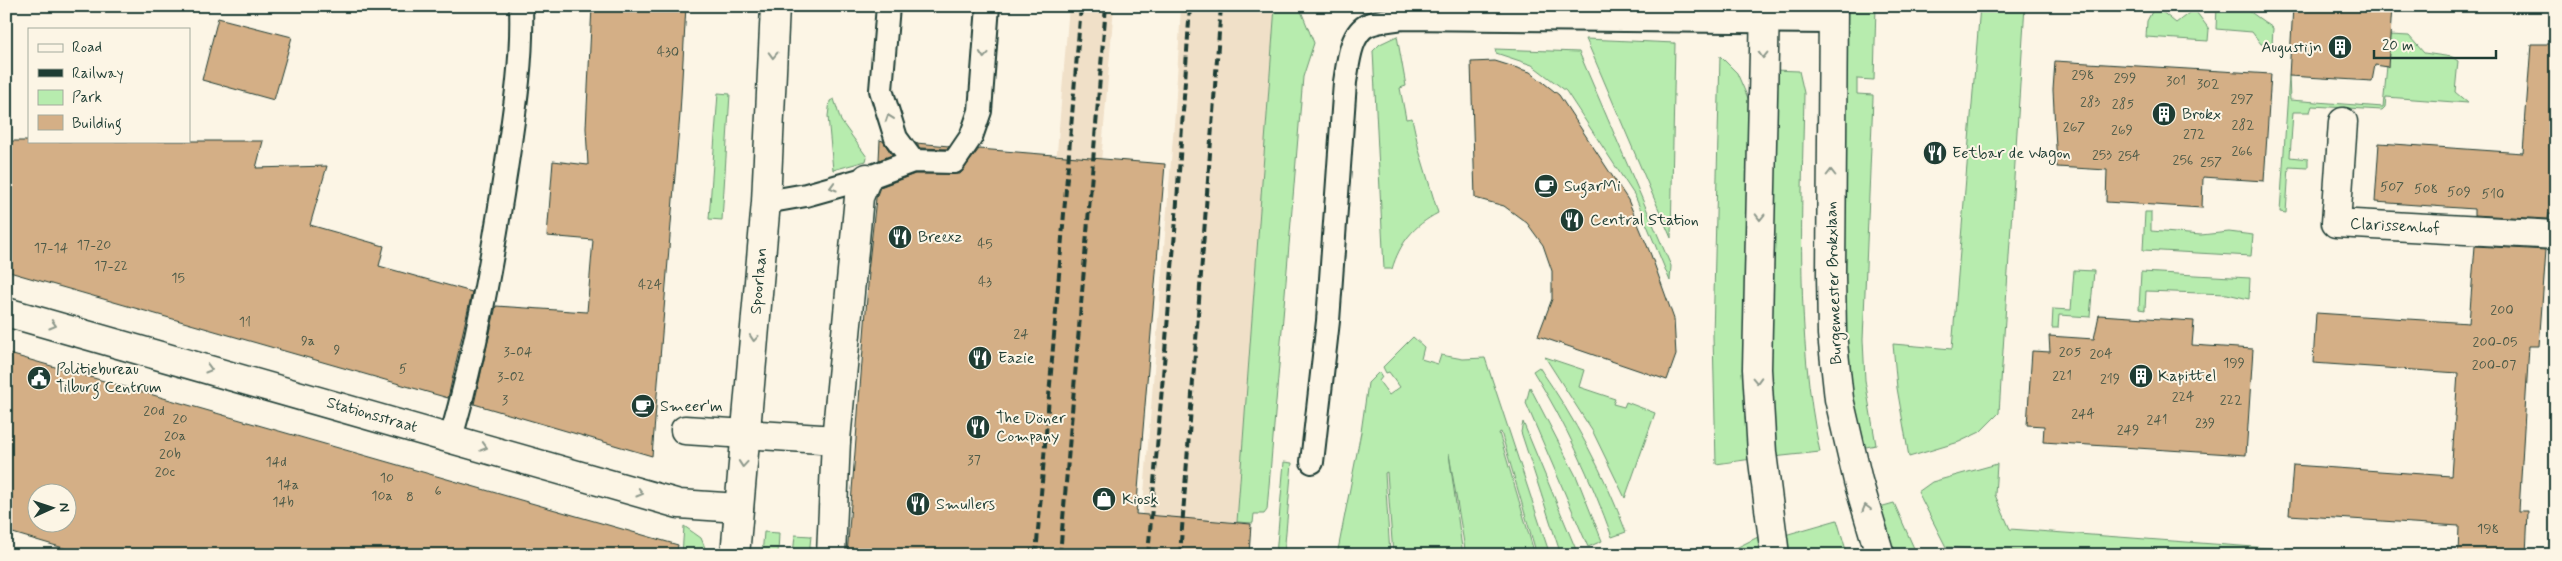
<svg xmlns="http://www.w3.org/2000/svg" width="2562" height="561" viewBox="0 0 2562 561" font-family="Mynerve,sans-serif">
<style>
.built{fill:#f0e0c8}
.green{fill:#b7ecae;stroke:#6b9471}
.building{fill:#d4af86;stroke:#1f3d34;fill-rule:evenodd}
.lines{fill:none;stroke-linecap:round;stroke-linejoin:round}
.service-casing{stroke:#1f3d34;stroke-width:26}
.pedestrian-casing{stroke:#1f3d34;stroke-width:31}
.minor-casing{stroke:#1f3d34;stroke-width:31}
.tertiary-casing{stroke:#1f3d34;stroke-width:31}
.service{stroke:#fcf5e5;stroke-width:22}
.pedestrian{stroke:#fcf5e5;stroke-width:28}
.minor{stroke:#fcf5e5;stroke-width:28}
.tertiary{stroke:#fcf5e5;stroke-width:28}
.rail{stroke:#1f3d34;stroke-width:4;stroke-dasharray:8 4;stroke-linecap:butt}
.oneway{stroke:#8e998c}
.labels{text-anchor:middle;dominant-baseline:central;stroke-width:4;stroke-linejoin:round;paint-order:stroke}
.number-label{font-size:14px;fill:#4c5a48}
.poi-label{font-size:16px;fill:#1f3d34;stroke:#fcf5e5;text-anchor:start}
.street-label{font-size:16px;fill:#1f3d34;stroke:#fcf5e5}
</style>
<rect width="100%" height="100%" fill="#fcf5e5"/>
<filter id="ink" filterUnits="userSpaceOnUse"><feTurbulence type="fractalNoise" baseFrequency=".02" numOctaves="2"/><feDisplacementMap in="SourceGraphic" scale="10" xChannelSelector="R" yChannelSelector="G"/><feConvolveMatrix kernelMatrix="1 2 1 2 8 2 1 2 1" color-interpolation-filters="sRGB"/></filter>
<g filter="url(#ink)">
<!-- built -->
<g class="built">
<path d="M1069,6H1114L1074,486L1024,555Z"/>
<path d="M1181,6H1275L1237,522L1198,520L1139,555L1175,112Z"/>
</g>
<!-- green -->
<g class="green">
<path d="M1275,6H1299L1314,43L1303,77L1267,510L1264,514H1254L1253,523L1237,522Z"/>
<path d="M1844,6H1876L1874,80L1857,79V94L1873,95V98L1863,340L1865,380L1876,445L1861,448L1850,394L1841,310Z"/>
<path d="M1980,6H2025L1999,413L1980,432L1959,442L1909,457L1897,388L1893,344L1952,349Z"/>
<path d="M2155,6L2176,23L2194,9L2209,29L2208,41L2146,37L2147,21Z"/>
<path d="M2217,6H2242L2273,28L2272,45L2261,44L2252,32L2216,29Z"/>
<path d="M2390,35L2409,36L2424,53L2452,57L2458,61L2455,92L2468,103L2386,97L2385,107L2382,110L2312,106L2310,112H2293L2290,157L2308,159V168L2289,167L2286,213L2280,212L2289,76L2290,100L2383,107Z"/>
<path d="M1397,36L1406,86L1400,88L1406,119L1412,118L1419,150L1438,213C1413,226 1400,243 1392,269H1384L1373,51L1380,44Z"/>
<path d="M1586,39L1675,43L1671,238Z"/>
<path d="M1495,49L1579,52L1671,266L1670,281L1635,196L1566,91L1532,65L1496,53Z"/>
<path d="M1720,56L1737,73L1751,105L1752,459L1716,464L1713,336Z"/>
<path d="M1774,70L1799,71L1804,93C1802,213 1795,334 1820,452L1773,457L1769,395Z"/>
<path d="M718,93L730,94L722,220L709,219Z"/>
<path d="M834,99L841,121L867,157L866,161L833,170L828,116L830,101Z"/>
<path d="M2145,212H2151V231L2201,235L2229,232L2253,235L2251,256L2143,250Z"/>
<path d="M2074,270L2094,271L2090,317L2059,315L2058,328H2052L2053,309L2071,310Z"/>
<path d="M2141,272L2250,278L2249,299L2227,294L2146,291L2145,310L2139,309Z"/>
<path d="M1413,337L1424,347L1421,359L1438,364L1441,355L1463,359L1485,358L1550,555H1537L1501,432L1499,433L1535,555H1466L1449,454L1463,555H1393L1387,472L1385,473L1390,555H1337L1361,432L1368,383L1379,372L1382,377L1379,381L1389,395L1400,387L1389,372L1386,373L1383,367Z"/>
<path d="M1545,357L1584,370L1579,387L1615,399L1613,404L1624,407L1626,402L1655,413L1625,498L1593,432Z"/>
<path d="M1539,367C1575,419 1604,473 1626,532L1612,537C1591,479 1566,424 1533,371Z"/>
<path d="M1530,387L1577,478L1602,541L1588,547L1526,403Z"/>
<path d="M1523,422L1577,552L1561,555L1521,432Z"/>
<path d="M1284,462L1292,463L1284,555H1276Z"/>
<path d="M1997,464L1995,495L2010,529L2362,555H2074L1946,547L1918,492L1932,482Z"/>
<path d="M1894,503L1917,555H1890L1876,508Z"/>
<path d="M1837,520L1846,550L1844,555H1788L1785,535Z"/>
<path d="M684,526L701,538L708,555H682Z"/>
<path d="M764,532L779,533L778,555H762Z"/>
<path d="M795,535L811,536L809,555H793Z"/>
<path d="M1762,535L1763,555H1731L1730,551Z"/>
</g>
<!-- building -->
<g class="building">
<path d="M592,6H686L680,114L652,456L474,404L496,306L587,312L593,240L547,236L553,161L588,165L586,128Z"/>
<path d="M2293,6H2392L2388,67L2375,65L2372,81L2289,76Z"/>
<path d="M218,18L292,37L274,100L202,80Z"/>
<path d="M2531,44H2556V214L2549,213L2548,219L2474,215V209L2375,202L2379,143L2523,153Z"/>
<path d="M1495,61L1530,72L1559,95L1628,200L1651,255L1674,319L1676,355L1667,380L1538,336L1552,299V271L1543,245L1527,223L1504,206L1475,198L1471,62Z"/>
<path d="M2055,61L2271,74L2264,181L2203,177L2202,208L2106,202L2107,170L2057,167L2053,90Z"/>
<path d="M880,140L883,141L892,155L879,160Z"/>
<path d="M6,141H263L256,168L327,166L310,225L384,246L379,266L472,292L448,398L6,271Z"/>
<path d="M916,143L949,146L947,149L920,148Z"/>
<path d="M979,149L1165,164L1136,514L1251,524L1249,555H847L869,272H868L876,198L880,187L915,174H960Z"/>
<path d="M2475,246L2546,250L2539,346H2529L2519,511H2528L2526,555H2458L2459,526L2289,515L2293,465L2451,476L2458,373L2313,363L2316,313L2469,323Z"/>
<path d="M2099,315L2194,321L2192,345L2253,349L2246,455L2043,442L2044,426L2027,425L2032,351L2050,352L2049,336L2094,339Z"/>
<path d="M6,353L678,545L676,555H87L6,531ZM38,494H68V524H38Z"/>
</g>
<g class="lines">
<!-- service casing -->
<g class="service-casing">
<g id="service">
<path d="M888,6L881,90L896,138L913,161"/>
<path d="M766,202L806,195L867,178L913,161L954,162L971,137L980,111L988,6"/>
<path d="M451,438C476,350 492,260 506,169C514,115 523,61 521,6"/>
<path d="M1312,462L1328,321L1345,82C1348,65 1350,33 1368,25C1378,20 1393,20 1403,18L1832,22"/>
</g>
</g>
<!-- pedestrian casing -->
<g class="pedestrian-casing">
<g id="pedestrian">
<path d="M685,430L836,440"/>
<path d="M831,555L836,440L859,197L867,178"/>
</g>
</g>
<!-- minor casing -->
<g class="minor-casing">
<g id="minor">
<path d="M2343,122L2336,223L2556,235"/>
<path d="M6,312L679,504L739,508"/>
</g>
</g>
<!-- tertiary casing -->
<g class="tertiary-casing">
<g id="tertiary">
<path d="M1765,6L1757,369L1762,453L1775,555"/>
<path d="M1833,6L1831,274L1832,334L1839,399L1858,481L1880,555"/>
<path d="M735,555L766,202L775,6"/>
</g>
</g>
<!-- service -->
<use href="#service" class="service"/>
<!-- pedestrian -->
<use href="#pedestrian" class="pedestrian"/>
<!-- minor -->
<use href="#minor" class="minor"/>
<!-- tertiary -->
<use href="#tertiary" class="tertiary"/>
<!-- rail -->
<g class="rail">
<path d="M1036,555L1081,6"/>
<path d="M1060,555L1106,6"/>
<path d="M1148,555L1175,232L1190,6"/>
<path d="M1180,555L1221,6"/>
</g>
</g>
<!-- one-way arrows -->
<defs><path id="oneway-chevron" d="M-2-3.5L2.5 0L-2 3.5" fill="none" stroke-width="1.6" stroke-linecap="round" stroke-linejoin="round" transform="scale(1.25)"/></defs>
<g class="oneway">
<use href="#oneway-chevron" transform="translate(773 55) rotate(92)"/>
<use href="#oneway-chevron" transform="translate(984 55) rotate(95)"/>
<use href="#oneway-chevron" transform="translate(1763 55) rotate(91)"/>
<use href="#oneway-chevron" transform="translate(889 118) rotate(-109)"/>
<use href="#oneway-chevron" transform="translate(1831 173) rotate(-90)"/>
<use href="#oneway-chevron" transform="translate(833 187) rotate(164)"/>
<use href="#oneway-chevron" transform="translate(1760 217) rotate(91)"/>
<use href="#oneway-chevron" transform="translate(53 325) rotate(16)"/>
<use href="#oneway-chevron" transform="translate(754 338) rotate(95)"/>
<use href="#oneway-chevron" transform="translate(209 369) rotate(16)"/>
<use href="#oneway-chevron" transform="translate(1757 380) rotate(88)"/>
<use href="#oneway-chevron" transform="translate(484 447) rotate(16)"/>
<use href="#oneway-chevron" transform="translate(743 464) rotate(95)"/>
<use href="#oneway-chevron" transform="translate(640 493) rotate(16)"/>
<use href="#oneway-chevron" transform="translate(1866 508) rotate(-106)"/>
</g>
</g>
<!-- icons -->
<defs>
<g id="building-disc" transform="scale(1.25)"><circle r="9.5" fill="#1f3d34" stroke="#fcf5e5"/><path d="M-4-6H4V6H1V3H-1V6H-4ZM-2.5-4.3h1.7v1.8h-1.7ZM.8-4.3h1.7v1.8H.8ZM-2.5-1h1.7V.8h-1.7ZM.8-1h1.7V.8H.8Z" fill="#fff"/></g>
<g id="restaurant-disc" transform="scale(1.25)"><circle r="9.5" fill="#1f3d34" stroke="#fcf5e5"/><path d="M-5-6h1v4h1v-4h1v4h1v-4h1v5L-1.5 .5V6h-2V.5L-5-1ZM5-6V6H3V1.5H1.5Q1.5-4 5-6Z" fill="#fff"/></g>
<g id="cafe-disc" transform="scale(1.25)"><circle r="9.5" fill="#1f3d34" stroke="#fcf5e5"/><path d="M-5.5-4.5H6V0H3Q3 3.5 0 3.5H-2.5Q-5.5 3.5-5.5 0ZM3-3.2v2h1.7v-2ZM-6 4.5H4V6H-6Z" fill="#fff"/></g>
<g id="civic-disc" transform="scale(1.25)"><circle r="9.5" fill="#1f3d34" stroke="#fcf5e5"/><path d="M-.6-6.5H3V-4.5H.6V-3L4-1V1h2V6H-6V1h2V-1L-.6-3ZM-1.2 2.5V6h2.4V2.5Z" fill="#fff"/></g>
<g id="shop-disc" transform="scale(1.25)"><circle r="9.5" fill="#1f3d34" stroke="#fcf5e5"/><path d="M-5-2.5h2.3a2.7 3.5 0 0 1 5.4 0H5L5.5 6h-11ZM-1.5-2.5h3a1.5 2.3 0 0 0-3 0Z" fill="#fff"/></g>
</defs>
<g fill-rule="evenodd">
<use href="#building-disc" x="2340" y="47"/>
<use href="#building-disc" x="2164" y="114"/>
<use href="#restaurant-disc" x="1935" y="153"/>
<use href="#cafe-disc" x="1546" y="186"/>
<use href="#restaurant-disc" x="1572" y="220"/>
<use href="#restaurant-disc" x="900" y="237"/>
<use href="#restaurant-disc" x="980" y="358"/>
<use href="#building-disc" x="2141" y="376"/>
<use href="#civic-disc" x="39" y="378"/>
<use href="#cafe-disc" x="643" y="406"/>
<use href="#restaurant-disc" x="978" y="427"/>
<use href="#shop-disc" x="1104" y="499"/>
<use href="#restaurant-disc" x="918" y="504"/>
</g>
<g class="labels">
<!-- number labels -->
<g class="number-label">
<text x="668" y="52">430</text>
<text x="2083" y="75">298</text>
<text x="2125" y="78">299</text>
<text x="2176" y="81">301</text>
<text x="2208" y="84">302</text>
<text x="2242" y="99">297</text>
<text x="2090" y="102">283</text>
<text x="2123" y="104">285</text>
<text x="2243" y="125">282</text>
<text x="2074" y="127">267</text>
<text x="2122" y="130">269</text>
<text x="2194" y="134">272</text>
<text x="2242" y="151">266</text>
<text x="2102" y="155">253</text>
<text x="2129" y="156">254</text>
<text x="2183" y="160">256</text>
<text x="2211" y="162">257</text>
<text x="2392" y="187">507</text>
<text x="2426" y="189">508</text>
<text x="2459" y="192">509</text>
<text x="2493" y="194">510</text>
<text x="985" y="244">45</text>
<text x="94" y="245">17-20</text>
<text x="51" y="248">17-14</text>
<text x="111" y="266">17-22</text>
<text x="178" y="278">15</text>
<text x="985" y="282">43</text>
<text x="650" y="285">424</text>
<text x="2502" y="310">200</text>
<text x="245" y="322">11</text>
<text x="1021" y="334">24</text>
<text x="308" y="341">9a</text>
<text x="2495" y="342">200-05</text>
<text x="337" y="350">9</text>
<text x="518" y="352">3-04</text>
<text x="2070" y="352">205</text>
<text x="2101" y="354">204</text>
<text x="2234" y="363">199</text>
<text x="2494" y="365">200-07</text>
<text x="403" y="369">5</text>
<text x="2062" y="376">221</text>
<text x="511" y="377">3-02</text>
<text x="2110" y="379">219</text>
<text x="2183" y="397">224</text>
<text x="505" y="400">3</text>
<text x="2231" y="400">222</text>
<text x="154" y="411">20d</text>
<text x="2083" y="414">244</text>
<text x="180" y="419">20</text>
<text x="2157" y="420">241</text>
<text x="2205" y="423">239</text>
<text x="2128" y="430">249</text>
<text x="175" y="436">20a</text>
<text x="170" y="454">20b</text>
<text x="974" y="460">37</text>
<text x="276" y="462">14d</text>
<text x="165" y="472">20c</text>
<text x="387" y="478">10</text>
<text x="288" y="485">14a</text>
<text x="438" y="491">6</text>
<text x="382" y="496">10a</text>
<text x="410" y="497">8</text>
<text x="283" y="502">14b</text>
<text x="2488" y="529">198</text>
</g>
<!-- poi labels -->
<g class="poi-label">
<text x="2322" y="47" text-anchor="end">Augustijn</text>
<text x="2182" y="114">Brokx</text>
<text x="1952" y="153">Eetbar de Wagon</text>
<text x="1564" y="186">SugarMi</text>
<text x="1590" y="220">Central Station</text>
<text x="918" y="237">Breexz</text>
<text x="998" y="358">Eazie</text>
<text x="56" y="369">Politiebureau<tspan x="56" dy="18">Tilburg Centrum</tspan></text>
<text x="2158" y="376">Kapittel</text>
<text x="660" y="406">Smeer'm</text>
<text x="996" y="418">The Döner<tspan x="996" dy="18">Company</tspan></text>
<text x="1122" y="499">Kiosk</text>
<text x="936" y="504">Smullers</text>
</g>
<!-- street labels -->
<g class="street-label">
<text transform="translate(2395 226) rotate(3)">Clarissenhof</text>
<text transform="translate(759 281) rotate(-85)">Spoorlaan</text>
<text transform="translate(1834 283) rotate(-92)">Burgemeester Brokxlaan</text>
<text transform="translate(372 415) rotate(16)">Stationsstraat</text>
</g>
</g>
<!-- margin -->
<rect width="2562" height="561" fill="none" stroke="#fcf5e5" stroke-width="25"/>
<rect x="12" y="12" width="2537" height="536" fill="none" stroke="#1f3d34" stroke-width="2" filter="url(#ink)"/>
<!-- legend -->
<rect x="28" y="28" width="162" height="115" fill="#fcf5e5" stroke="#a4ab9e"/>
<rect x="38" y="44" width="25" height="8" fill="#fcf5e5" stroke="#a4ab9e"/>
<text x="72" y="52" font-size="15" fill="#1f3d34">Road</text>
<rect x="38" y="69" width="25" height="8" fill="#1f3d34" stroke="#a4ab9e"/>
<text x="72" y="78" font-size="15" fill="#1f3d34">Railway</text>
<rect x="38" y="90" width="25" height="15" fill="#b7ecae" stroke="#a4ab9e"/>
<text x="72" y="102" font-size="15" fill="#1f3d34">Park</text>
<rect x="38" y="115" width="25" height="15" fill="#d4af86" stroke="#a4ab9e"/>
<text x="72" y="128" font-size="15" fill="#1f3d34">Building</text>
<!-- north arrow -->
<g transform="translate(52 508) rotate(87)"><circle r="24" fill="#fcf5e5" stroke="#a4ab9e"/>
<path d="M0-4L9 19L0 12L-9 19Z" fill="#1f3d34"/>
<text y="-8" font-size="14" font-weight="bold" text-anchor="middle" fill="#1f3d34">N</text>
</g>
<!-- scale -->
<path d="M2374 50v8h122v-8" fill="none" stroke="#1f3d34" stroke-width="2.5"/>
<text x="2382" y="50" font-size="15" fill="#1f3d34" stroke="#fcf5e5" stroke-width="4" paint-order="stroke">20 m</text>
</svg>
